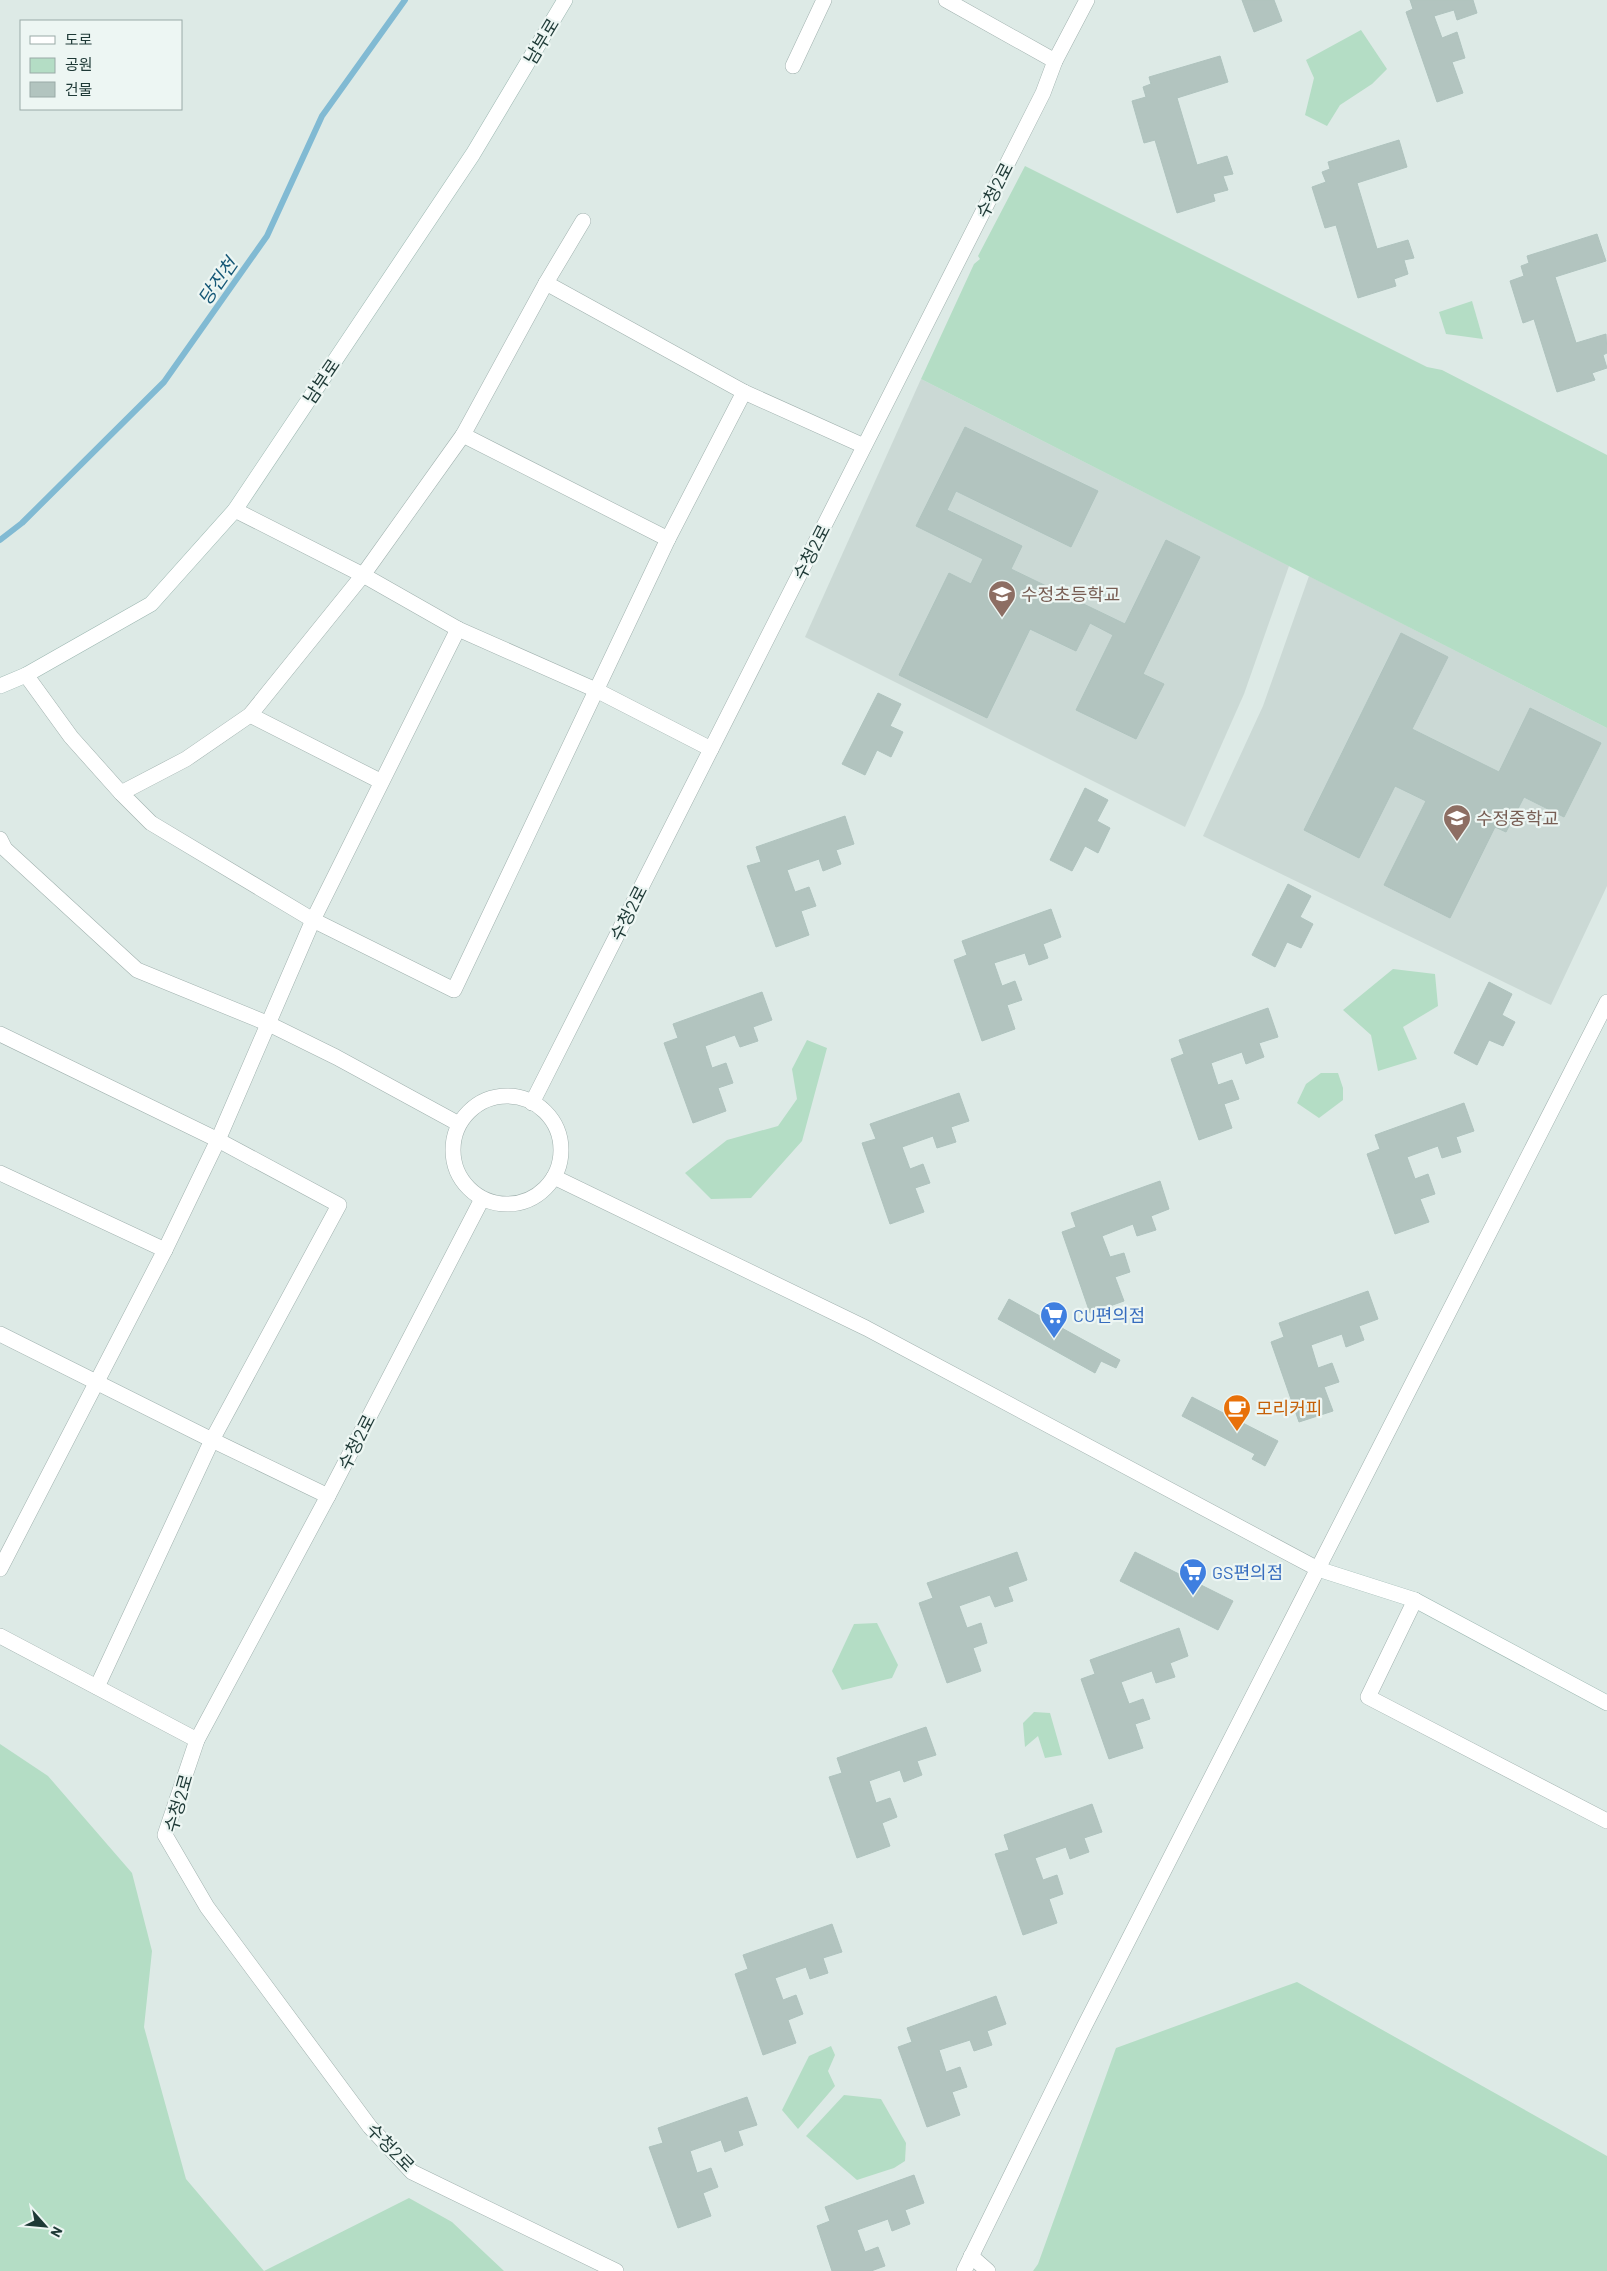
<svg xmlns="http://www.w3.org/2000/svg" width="1607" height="2271" viewBox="0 0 1607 2271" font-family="Barlow,'Noto Sans KR',sans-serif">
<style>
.built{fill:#cbd9d5}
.green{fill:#b4ddc5}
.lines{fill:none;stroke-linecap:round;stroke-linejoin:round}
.stream{stroke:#81bad3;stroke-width:6}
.building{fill:#b2c4bf;stroke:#afc3be}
.street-casing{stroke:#a0b1ae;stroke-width:16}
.secondary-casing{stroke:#9bb6b0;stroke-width:16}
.street{stroke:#fff;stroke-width:15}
.secondary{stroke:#fff;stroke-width:15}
.labels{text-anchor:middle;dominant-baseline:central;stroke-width:4.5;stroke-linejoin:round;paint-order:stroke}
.street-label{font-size:18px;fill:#1e3936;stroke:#edf6f3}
.education-label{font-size:18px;fill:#785e54;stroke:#edf6f3;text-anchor:start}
.shop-label{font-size:18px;fill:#366cbe;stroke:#edf6f3;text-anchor:start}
.food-label{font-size:18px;fill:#c56008;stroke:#edf6f3;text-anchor:start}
.water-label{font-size:19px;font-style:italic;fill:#165877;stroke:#edf6f3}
</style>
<rect width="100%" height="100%" fill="#ddeae6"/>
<!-- built -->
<g class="built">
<path d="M921,379L1289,566L1244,694L1185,827L805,637Z"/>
<path d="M1309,576L1607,728V886L1551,1005L1203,836L1263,706Z"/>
</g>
<!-- green -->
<g class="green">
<path d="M1361,30L1387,69L1372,84L1340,105L1327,126L1305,115L1314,78L1306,60Z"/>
<path d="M1025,166L1427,367L1442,370L1607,455V728L921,379L974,264L980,259L978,256Z"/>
<path d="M1472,301L1483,339L1446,334L1439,312Z"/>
<path d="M1393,969L1435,974L1438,1006L1403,1027L1417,1059L1378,1071L1371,1035L1343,1010Z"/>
<path d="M807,1040L827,1048L802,1141L751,1198L711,1199L685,1173L727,1140L778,1126L797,1099L792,1069Z"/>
<path d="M1321,1073H1338L1343,1088V1100L1319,1118L1297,1103L1306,1084Z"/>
<path d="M877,1623L898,1665L892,1678L842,1690L832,1671L854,1624Z"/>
<path d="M1034,1712L1050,1713L1062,1755L1045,1758L1038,1736L1025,1747L1023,1723Z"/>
<path d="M0,1744L48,1776L132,1873L152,1951L144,2027L186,2179L264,2271L409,2198L452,2222L504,2271H0Z"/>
<path d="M1297,1982L1607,2156V2271H1033L1038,2264L1116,2048Z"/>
<path d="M831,2046L835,2055L828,2071L835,2086L798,2129L782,2110L809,2056Z"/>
<path d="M844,2095L881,2099L906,2143L905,2161L894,2168L857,2180L806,2136Z"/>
</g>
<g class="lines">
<!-- stream -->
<path class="stream" d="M0,540L22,523L164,382L267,236L322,116L405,0"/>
</g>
<!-- building -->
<g class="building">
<path d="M1242,0H1274L1282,21L1254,32Z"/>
<path d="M1410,0H1473L1477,13L1457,20L1454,10L1434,16L1442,38L1457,32L1465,58L1452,62L1463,93L1437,102L1406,12L1413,9Z"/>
<path d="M1220,56L1228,82L1177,98L1197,165L1227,156L1233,174L1223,176L1228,190L1213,194L1215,201L1177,213L1155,140L1144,143L1132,101L1146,97L1143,87L1151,84L1149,77Z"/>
<path d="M1399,140L1407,167L1357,183L1377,249L1408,240L1414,258L1404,260L1408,274L1394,279L1396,286L1358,298L1336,225L1325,228L1312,187L1326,182L1322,172L1330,169L1328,162Z"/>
<path d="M1597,234L1606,261L1555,277L1576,343L1606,334L1607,353L1603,355L1607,368L1592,373L1595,380L1557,392L1534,319L1523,323L1510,281L1524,276L1521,266L1529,263L1527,256Z"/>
<path d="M965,427L1098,491L1071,547L956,491L947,510L1022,546L1011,569L1125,624L1166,540L1200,557L1143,674L1164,684L1136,739L1076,710L1113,635L1090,623L1076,651L1030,629L987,718L899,675L949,573L971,584L983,559L916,526Z"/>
<path d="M1401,633L1448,657L1412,729L1499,772L1530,708L1601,743L1564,817L1524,797L1506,832L1495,827L1450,918L1384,885L1426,801L1395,786L1359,858L1304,830Z"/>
<path d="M878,693L901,704L890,726L903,732L891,757L877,750L865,775L842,764Z"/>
<path d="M1085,788L1108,800L1097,821L1110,828L1098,853L1085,846L1072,871L1050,860Z"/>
<path d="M845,816L854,844L836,850L841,864L823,871L819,859L787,870L795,892L809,887L816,906L801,911L809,935L776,947L747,866L761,862L756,847Z"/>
<path d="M1288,884L1311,896L1300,917L1313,924L1301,948L1287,942L1275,967L1252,955Z"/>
<path d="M1051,909L1061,937L1043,944L1048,958L1029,965L1025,953L994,963L1002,986L1015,981L1022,1000L1007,1005L1015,1029L982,1041L954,960L967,955L962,941Z"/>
<path d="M1489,982L1512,994L1502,1015L1515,1022L1503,1046L1489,1040L1477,1065L1454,1053Z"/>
<path d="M762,992L772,1020L753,1027L758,1041L740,1047L735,1035L705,1046L712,1068L726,1063L733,1083L718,1088L726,1111L693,1123L664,1043L678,1038L673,1024Z"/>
<path d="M1268,1008L1278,1037L1259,1043L1264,1057L1246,1064L1242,1052L1211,1063L1218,1085L1232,1080L1239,1099L1224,1104L1232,1128L1199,1140L1171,1059L1184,1054L1179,1040Z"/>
<path d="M959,1093L969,1121L951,1127L956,1142L937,1148L933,1136L902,1147L910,1169L923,1164L930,1183L915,1188L924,1212L890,1224L862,1143L876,1139L870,1124Z"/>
<path d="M1464,1103L1474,1131L1456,1137L1461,1152L1442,1158L1438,1146L1407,1157L1415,1179L1428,1174L1435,1194L1420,1199L1429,1222L1395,1234L1367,1154L1380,1149L1375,1135Z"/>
<path d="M1160,1181L1169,1209L1151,1216L1156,1230L1137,1236L1133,1224L1102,1236L1110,1257L1124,1253L1130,1272L1115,1277L1124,1301L1090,1313L1062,1232L1076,1227L1071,1213Z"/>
<path d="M1368,1291L1378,1319L1359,1326L1364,1340L1346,1347L1342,1334L1311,1345L1318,1368L1332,1363L1339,1382L1324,1387L1333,1411L1299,1422L1271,1342L1284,1337L1279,1323Z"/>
<path d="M1009,1299L1120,1360L1116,1368L1101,1361L1095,1373L998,1319Z"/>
<path d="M1192,1397L1278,1441L1265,1466L1252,1459L1255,1454L1182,1416Z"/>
<path d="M1017,1552L1027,1580L1008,1587L1013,1601L995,1607L990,1595L959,1606L967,1628L981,1623L987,1643L973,1648L981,1671L947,1683L919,1603L933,1598L927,1583Z"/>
<path d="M1135,1552L1233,1601L1218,1630L1120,1581Z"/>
<path d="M1179,1628L1188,1656L1170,1663L1175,1677L1156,1683L1152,1671L1121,1682L1129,1704L1143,1699L1150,1719L1135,1724L1143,1748L1109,1759L1081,1679L1095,1674L1090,1660Z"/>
<path d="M926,1727L936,1755L917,1761L922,1775L904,1782L900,1770L869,1781L876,1803L890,1798L897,1817L882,1823L890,1846L857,1858L829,1777L842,1773L837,1758Z"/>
<path d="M1092,1804L1102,1832L1084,1838L1089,1852L1070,1859L1066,1847L1035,1858L1043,1880L1057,1875L1063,1894L1049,1899L1057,1923L1023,1935L995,1854L1009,1850L1004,1835Z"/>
<path d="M832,1924L842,1952L823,1958L828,1973L810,1979L806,1967L775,1978L783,2000L796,1995L803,2014L788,2020L796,2043L763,2055L735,1974L748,1969L743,1955Z"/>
<path d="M996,1996L1006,2024L987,2031L992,2045L974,2051L970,2040L939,2050L946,2072L960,2067L967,2087L952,2092L960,2115L927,2127L898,2047L912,2042L907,2028Z"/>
<path d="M747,2097L757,2125L738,2131L743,2145L725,2152L721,2140L690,2151L697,2173L711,2168L718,2187L703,2193L711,2216L678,2228L649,2147L663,2143L658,2128Z"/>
<path d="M914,2175L924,2203L905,2210L910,2224L892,2231L888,2219L857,2230L865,2252L878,2247L885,2266L871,2271H832L817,2226L830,2221L825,2207Z"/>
</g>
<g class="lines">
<!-- street casing -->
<g class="street-casing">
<g id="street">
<path d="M946,0L1055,61"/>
<path d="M793,66L824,0"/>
<path d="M583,221L546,283L463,435L363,575L250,715L186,759L121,793L151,823L313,920L454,990L668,539L744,392"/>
<path d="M546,283L744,392L864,446"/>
<path d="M463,435L668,539"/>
<path d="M235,510L363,575L458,629L596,690L711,749"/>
<path d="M26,675L71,737L121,793"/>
<path d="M250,715L380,781"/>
<path d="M0,839L5,849L137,970L269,1024L336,1057L459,1124"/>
<path d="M0,1034L218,1140L339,1205L212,1440L97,1687"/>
<circle cx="507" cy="1150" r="54"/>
<path d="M532,1103L1043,93L1055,61L1087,0"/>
<path d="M0,1173L165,1250"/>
<path d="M554,1177L866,1328L1318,1569"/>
<path d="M482,1199L328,1496L197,1740L165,1835L207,1907L370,2127L412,2172L616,2271"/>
<path d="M0,1334L212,1440L328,1496"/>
<path d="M0,1569L165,1250L218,1140L313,920L458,629"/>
<path d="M1415,1600L1368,1697L1607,1821"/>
<path d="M0,1636L197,1740"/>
<path d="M971,2256L988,2271"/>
<path d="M964,2271L1084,2027L1607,1002"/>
</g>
</g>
<!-- secondary casing -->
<g class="secondary-casing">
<g id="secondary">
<path d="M0,686L26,675L151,604L235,510L473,154L565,0"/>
<path d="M1318,1569L1415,1600L1607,1703"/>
</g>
</g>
<!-- street -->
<use href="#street" class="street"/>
<!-- secondary -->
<use href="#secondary" class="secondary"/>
</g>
<!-- icons -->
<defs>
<g id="school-pin" transform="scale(1.4375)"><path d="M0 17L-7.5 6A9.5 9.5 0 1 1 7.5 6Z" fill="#8d6e63" stroke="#edf6f3"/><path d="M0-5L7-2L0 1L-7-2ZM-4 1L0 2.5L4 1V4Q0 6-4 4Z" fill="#fff"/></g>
<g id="supermarket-pin" transform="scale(1.4375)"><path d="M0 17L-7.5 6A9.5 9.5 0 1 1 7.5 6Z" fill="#3f7fe0" stroke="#edf6f3"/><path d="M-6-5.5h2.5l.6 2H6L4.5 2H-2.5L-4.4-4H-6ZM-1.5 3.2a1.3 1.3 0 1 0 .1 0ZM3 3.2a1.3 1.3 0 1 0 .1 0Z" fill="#fff"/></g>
<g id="cafe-pin" transform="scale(1.4375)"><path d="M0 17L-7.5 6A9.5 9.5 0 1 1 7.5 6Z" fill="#e8710a" stroke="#edf6f3"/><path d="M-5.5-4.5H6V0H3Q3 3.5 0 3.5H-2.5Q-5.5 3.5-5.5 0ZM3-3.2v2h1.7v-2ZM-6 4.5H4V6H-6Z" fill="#fff"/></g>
</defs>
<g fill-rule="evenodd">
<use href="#school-pin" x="1002" y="594"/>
<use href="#school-pin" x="1457" y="818"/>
<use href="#supermarket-pin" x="1054" y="1315"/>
<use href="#cafe-pin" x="1237" y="1408"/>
<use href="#supermarket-pin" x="1193" y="1572"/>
</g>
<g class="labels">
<!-- street labels -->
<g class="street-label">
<text transform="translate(541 41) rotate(-59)">남부로</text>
<text transform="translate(994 190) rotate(-63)">수청2로</text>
<text transform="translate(321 381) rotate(-56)">남부로</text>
<text transform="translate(811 552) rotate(-63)">수청2로</text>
<text transform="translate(628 913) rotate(-63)">수청2로</text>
<text transform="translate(356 1442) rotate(-63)">수청2로</text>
<text transform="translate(178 1803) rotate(-74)">수청2로</text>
<text transform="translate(391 2147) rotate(46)">수청2로</text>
</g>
<!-- education labels -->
<g class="education-label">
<text x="1021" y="594">수정초등학교</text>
<text x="1476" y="818">수정중학교</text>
</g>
<!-- shop labels -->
<g class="shop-label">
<text x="1073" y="1315">CU편의점</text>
<text x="1212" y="1572">GS편의점</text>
</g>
<!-- food labels -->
<g class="food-label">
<text x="1256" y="1408">모리커피</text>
</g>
<!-- water labels -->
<g class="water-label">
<text transform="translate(217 281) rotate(-55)">당진천</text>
</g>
</g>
<!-- legend -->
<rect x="20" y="20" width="162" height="90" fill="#edf6f3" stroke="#9aaaa7"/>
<rect x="30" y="36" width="25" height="8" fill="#ffffff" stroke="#9aaaa7"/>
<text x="65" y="45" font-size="15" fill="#1e3936">도로</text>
<rect x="30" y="58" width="25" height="15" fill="#b4ddc5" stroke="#9aaaa7"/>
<text x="65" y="70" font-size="15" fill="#1e3936">공원</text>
<rect x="30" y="82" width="25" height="15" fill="#b2c4bf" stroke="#9aaaa7"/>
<text x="65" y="95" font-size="15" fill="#1e3936">건물</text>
<!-- north arrow -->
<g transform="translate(45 2226) rotate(117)" stroke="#edf6f3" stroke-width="4" paint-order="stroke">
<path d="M0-4L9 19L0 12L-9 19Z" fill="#1e3936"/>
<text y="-8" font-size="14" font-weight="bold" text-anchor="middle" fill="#1e3936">N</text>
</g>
</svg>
